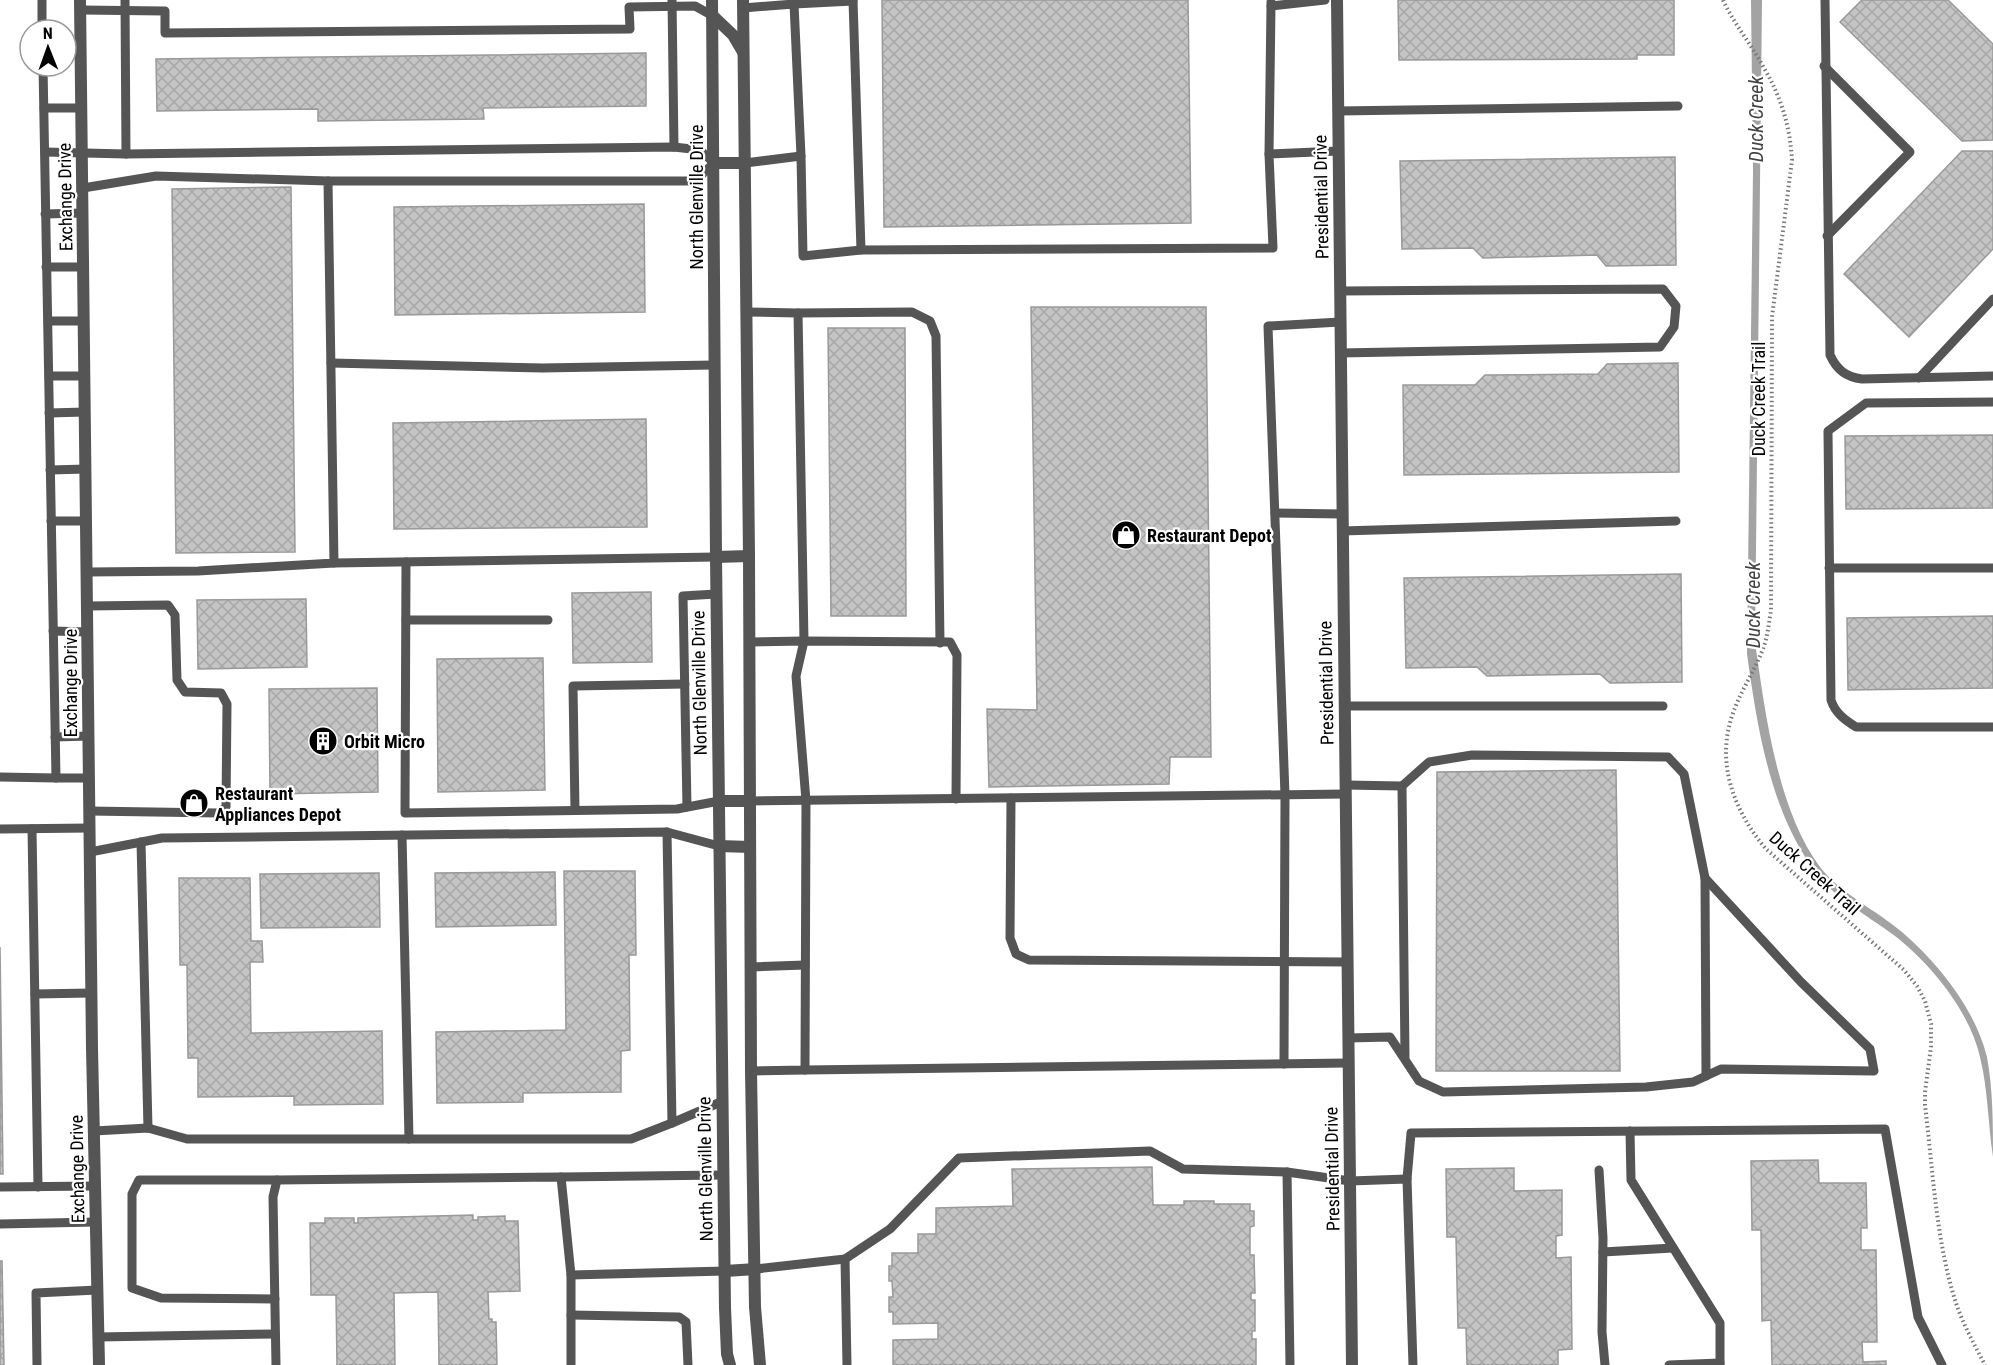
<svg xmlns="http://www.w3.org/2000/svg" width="1993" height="1365" viewBox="0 0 1993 1365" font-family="'Roboto Condensed',sans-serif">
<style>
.water{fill:#a3a3a3}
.building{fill:url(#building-cross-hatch);stroke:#999;stroke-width:1.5}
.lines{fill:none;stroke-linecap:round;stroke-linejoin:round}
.path{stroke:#777;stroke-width:4;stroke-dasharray:1.5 3;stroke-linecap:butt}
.service{stroke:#555;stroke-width:9}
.minor{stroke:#555;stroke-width:12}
.tertiary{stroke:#555;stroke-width:12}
.labels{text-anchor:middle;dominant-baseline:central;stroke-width:4.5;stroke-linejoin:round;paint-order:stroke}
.street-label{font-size:18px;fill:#000;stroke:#fff}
.poi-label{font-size:18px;font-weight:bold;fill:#000;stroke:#fff;text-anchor:start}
.water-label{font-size:20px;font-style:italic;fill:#444;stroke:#fff}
</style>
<defs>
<pattern id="building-cross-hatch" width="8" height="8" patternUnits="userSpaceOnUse" patternTransform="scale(1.5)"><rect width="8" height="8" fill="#c4c4c4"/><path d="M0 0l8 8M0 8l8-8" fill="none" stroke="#a7a7a7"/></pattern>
</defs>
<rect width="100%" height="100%" fill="#fff"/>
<!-- water -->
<path class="water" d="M1751,0H1762L1755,642C1765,712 1777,809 1820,867C1841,894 1876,910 1902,932C1939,964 1975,1009 1987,1057C1993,1090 1993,1124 1993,1157C1988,1124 1988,1089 1980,1057C1970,1012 1931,964 1895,936C1866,914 1831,897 1811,866C1769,805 1757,725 1747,654L1753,171Z"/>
<!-- building -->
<g class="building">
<path d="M882,0H1188L1191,223L884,227Z"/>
<path d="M1398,0H1674V55H1637V59L1399,60Z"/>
<path d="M1862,0H1948L1993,44V140L1962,141L1840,22Z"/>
<path d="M646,53V106L483,108L484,119L318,121V109L157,111L156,59Z"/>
<path d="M1962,151H1993V249L1909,337L1844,274Z"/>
<path d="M1675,157L1676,265L1606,266L1597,255L1483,258L1473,248L1402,249L1400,161Z"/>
<path d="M291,187L295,552L176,553L172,189Z"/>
<path d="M644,204L645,312L395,315L394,207Z"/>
<path d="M1031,307H1206L1211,757H1170L1169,784L989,787L987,709L1037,710Z"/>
<path d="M828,328H905L906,616H831Z"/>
<path d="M1678,363L1679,472L1404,475L1403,385H1475L1485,375L1598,374L1607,364Z"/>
<path d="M646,419L647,527L394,529L393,423Z"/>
<path d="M1993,435V508L1846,509L1845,436Z"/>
<path d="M1681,574L1682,682L1610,683L1600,674L1487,676L1477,667L1406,668L1404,578Z"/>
<path d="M651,592L652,662L573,663L572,593Z"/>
<path d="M306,599L307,667L198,669L197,600Z"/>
<path d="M1993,616V688L1848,690L1847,618Z"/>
<path d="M543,658L545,790L438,792L437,659Z"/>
<path d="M377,688L378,792L270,794L269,689Z"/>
<path d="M1616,770L1620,1071H1436L1437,772Z"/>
<path d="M564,871H635L636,955H629L630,1050L621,1051V1092L523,1093V1102L437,1103L436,1032L566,1030Z"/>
<path d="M555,872L556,925L436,927L435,873Z"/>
<path d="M379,873L380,927L261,928L260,874Z"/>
<path d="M179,878H250L251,941H262L263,962H250L251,1033L382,1031L383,1104L294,1105V1096L198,1097V1058H188L187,965H180Z"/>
<path d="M0,947L3,1174H0Z"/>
<path d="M1818,1160L1819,1183H1866L1867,1228H1861V1250H1876L1877,1342H1862L1863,1362L1886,1361V1365H1772L1771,1320L1762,1321L1761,1230H1752L1751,1161Z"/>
<path d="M1152,1167L1153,1205H1184V1201H1214V1204H1250V1211H1254V1226L1250,1227V1255H1254L1255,1293H1251V1300H1255V1331H1252V1339H1256V1365H893V1340L938,1339V1323L893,1324V1312H889V1297H893L892,1281H889V1266H892V1253H918V1234H936V1208L1013,1206L1012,1169Z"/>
<path d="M1514,1168V1191L1562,1190V1235L1556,1236V1258L1571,1257L1572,1349L1558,1350V1365H1467L1466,1328H1458L1456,1237H1447L1446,1169Z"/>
<path d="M473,1215V1220H478V1217L505,1216V1221H518L520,1291L488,1292L489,1319H492V1322H496L497,1365H439L438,1292L394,1293L395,1365H337L336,1295H311L310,1223H325V1218H354V1223H358V1218Z"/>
<path d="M0,1261H2L4,1365H0Z"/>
</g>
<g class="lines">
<!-- path -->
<path class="path" d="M1723,0C1734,24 1751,44 1764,68C1781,97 1790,126 1792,160L1772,317L1771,610C1769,622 1768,634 1764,646C1756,669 1741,690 1733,713C1715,763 1734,811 1766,849L1904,970L1917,986L1925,1001L1931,1024V1047L1925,1092V1105C1933,1170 1936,1244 1957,1306C1964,1326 1975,1346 1985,1365"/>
<!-- service -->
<g class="service">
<path d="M42,0V30"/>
<path d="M125,0L126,154L674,147L700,150L714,163L695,181H328"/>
<path d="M672,0L674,147"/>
<path d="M794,0V4L853,1"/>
<path d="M853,0L861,250"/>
<path d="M1825,0L1830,355C1837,370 1846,377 1862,379L1993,376"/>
<path d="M1271,2V6L1325,0"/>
<path d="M743,8L794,4L801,156"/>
<path d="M81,10L165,11V33L630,29L629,7L695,6L713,16"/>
<path d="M66,51L81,50"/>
<path d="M1824,66L1910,152L1827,236"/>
<path d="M44,108H82"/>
<path d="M1338,111L1678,106"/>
<path d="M45,152L126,154"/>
<path d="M1269,154L1271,6"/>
<path d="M745,163L801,156L803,256L861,250L1273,248L1269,154L1338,151"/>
<path d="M83,188L156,176L328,181L334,563L198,571L87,572"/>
<path d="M45,214L83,213"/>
<path d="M46,267H83"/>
<path d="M1340,291L1663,289L1676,306L1674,327L1660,347L1340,353"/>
<path d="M746,312L798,313L804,641L796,676L806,801L805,1070L751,1071"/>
<path d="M798,313L912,312L930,321L936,336L940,643"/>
<path d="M48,321H84"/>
<path d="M331,363L542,368L714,365"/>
<path d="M49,376H84"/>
<path d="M1919,378L1993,299"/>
<path d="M1993,402L1866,403L1828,431L1831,700C1835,713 1845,720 1856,727H1993"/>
<path d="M49,413L85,412"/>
<path d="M50,470L86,469"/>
<path d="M1275,513L1342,514"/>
<path d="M51,521H86"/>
<path d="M1342,531L1676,521"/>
<path d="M406,562L405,813L677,809L719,801"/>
<path d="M334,563L716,557"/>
<path d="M1829,568H1993"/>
<path d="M88,606L168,605L175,615L177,680L185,692L221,693L227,704L226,807L218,813L89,811"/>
<path d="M406,620H548"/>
<path d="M53,631L88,632"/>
<path d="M749,642L804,641L950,642L957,655L956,799"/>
<path d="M1345,706H1663"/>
<path d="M55,737L89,736"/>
<path d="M0,777L56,778L43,66"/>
<path d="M56,778H89"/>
<path d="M1345,785L1402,786L1429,762L1472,755L1668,757L1684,774L1705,878L1801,982L1870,1049L1874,1071L1721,1069L1693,1082L1646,1087L1443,1092L1419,1081L1390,1037L1348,1038"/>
<path d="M1402,786L1405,1057"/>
<path d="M1011,798L1010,938L1016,954L1029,960L1347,962"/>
<path d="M750,801L1345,794"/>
<path d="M687,807L683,596L716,594"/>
<path d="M575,810L573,686L685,684"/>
<path d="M0,829L90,828"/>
<path d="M32,829L38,1187"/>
<path d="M667,832L672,1123L723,1101"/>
<path d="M402,835L409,1139"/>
<path d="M141,842L148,1128"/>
<path d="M90,852L162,838L667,832L719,846"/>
<path d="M1705,878L1706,1076"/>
<path d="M751,967L805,965"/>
<path d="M35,994L91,993"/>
<path d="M1284,1064L1285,795L1268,326L1340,322"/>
<path d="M805,1070L1348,1063"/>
<path d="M94,1131L148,1128L187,1139H631L672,1123"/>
<path d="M1630,1131L1631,1180L1720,1323V1363"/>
<path d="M1599,1170L1603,1238L1602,1332L1605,1365"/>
<path d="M1287,1172L1290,1365"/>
<path d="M561,1177L724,1175"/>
<path d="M1407,1179L1411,1133L1885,1129L1918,1317L1942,1365"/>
<path d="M0,1187L95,1186"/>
<path d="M0,1224L96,1222"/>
<path d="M1603,1252L1673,1248"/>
<path d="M845,1259L847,1365"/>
<path d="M756,1269L845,1259L890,1229L959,1158L1150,1151L1183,1169L1287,1172L1350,1181L1407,1179L1413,1365"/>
<path d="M571,1275L725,1271"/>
<path d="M275,1299L161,1298L132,1288V1194L139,1180H277"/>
<path d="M571,1315L679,1317L686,1322L688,1365"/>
<path d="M98,1337L275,1334"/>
<path d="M37,1365L36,1293L97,1290"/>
<path d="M276,1365L273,1197L277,1180L561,1177L571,1275V1365"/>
<path d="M1669,1365L1720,1363V1365"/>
</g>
<!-- minor -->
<g class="minor">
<path d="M80,0L92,1048L99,1365"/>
<path d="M1337,0L1352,1365"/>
</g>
<!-- tertiary -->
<g class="tertiary">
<path d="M712,0L716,557L725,1308L727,1354L730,1365"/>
<path d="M743,0L749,556L751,1071L755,1307L760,1365"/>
<path d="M713,16L733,35L743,52"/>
<path d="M714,163H745"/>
<path d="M716,557L749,556"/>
<path d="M719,801H750"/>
<path d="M719,846L750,847"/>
<path d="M725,1271L756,1269"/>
</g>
</g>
<!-- icons -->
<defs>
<g id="shop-disc" transform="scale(1.5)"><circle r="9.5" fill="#000" stroke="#fff"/><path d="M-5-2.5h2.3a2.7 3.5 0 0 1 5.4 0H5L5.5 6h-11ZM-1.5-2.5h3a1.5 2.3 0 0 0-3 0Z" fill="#fff"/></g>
<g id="building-disc" transform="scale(1.5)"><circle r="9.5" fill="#000" stroke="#fff"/><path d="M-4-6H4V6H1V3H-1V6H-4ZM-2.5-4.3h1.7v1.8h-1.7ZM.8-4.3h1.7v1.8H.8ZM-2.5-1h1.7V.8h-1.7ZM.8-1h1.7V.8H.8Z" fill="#fff"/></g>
</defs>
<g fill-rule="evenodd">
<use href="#shop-disc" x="1126" y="535"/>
<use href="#building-disc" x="323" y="741"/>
<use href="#shop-disc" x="194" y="803"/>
</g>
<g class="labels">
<!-- street labels -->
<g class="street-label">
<text transform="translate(65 197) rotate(-91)">Exchange Drive</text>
<text transform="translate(696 197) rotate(-90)">North Glenville Drive</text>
<text transform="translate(1321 197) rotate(-91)">Presidential Drive</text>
<text transform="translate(1758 399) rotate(-90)">Duck Creek Trail</text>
<text transform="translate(70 683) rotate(-90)">Exchange Drive</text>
<text transform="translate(699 683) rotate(-91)">North Glenville Drive</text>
<text transform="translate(1326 683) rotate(-91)">Presidential Drive</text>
<text transform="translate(1815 873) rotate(42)">Duck Creek Trail</text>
<text transform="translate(77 1169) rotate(-91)">Exchange Drive</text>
<text transform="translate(705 1169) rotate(-91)">North Glenville Drive</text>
<text transform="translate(1332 1169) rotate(-91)">Presidential Drive</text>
</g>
<!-- poi labels -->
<g class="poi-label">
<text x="1147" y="535">Restaurant Depot</text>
<text x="344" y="741">Orbit Micro</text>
<text x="215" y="793">Restaurant<tspan x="215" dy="21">Appliances Depot</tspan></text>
</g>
<!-- water labels -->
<g class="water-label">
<text transform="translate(1756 119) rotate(-90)">Duck Creek</text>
<text transform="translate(1753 605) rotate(-90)">Duck Creek</text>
</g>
</g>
<!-- north arrow -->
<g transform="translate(48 48) rotate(359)"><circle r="28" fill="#ffffff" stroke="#999999" stroke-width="1.5"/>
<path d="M0-4.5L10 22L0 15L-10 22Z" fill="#000000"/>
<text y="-9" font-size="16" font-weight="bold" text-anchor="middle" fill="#000000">N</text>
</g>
</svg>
